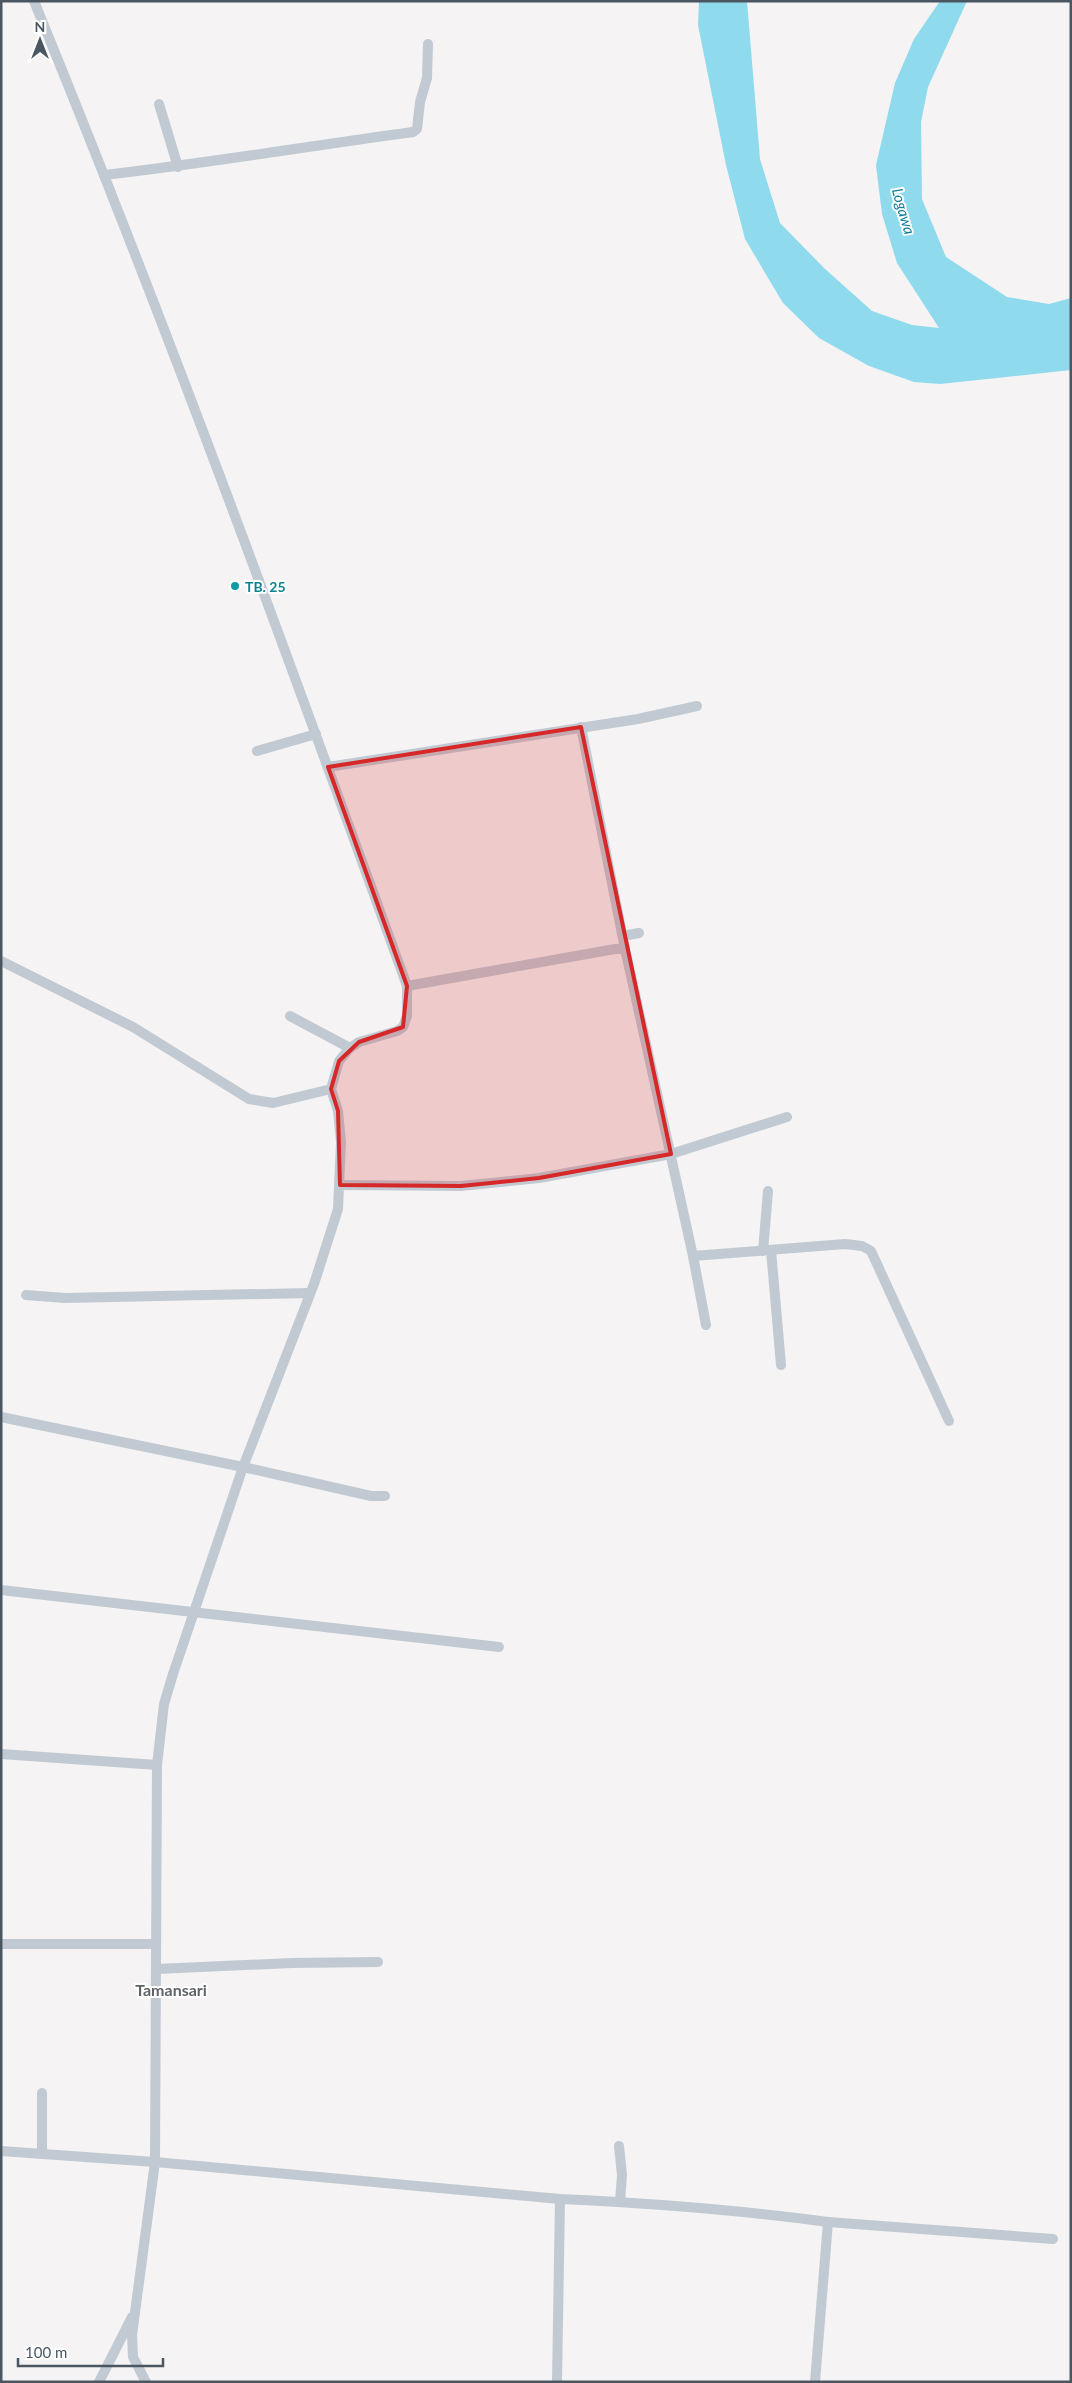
<svg xmlns="http://www.w3.org/2000/svg" width="1072" height="2383" viewBox="0 0 1072 2383" font-family="Lato,sans-serif">
<style>
.water{fill:#90daee}
.lines{fill:none;stroke-linecap:round;stroke-linejoin:round}
.minor{stroke:#c1cad2;stroke-width:10}
.marked{fill:#d62828;fill-opacity:0.2;stroke:#d62828;stroke-width:4;stroke-linejoin:round}
.culture-dot{fill:#0f9aa8;stroke:#fff;stroke-width:2}
.labels{text-anchor:middle;dominant-baseline:central;stroke-width:4;stroke-linejoin:round;paint-order:stroke}
.culture-label{font-size:14px;font-weight:bold;fill:#0d838f;stroke:#fff;text-anchor:start}
.water-label{font-size:15px;font-style:italic;fill:#0c7c9b;stroke:#fff}
.quarter-label{font-size:16px;font-weight:bold;fill:#5f6368;stroke:#fff}
</style>
<rect width="100%" height="100%" fill="#f5f3f3"/>
<!-- water -->
<path class="water" d="M699,1H747L760,159L780,223L824,268L872,311L912,325L939,328L897,263L882,214L876,165L895,83L914,39L940,1H967L928,87L921,122L922,199L946,257L1007,297L1049,304L1071,298V370L940,384L914,382L869,366L819,338L783,303L745,239L726,165L698,25Z"/>
<g class="lines">
<!-- minor -->
<g class="minor">
<path d="M34,1C167,326 288,656 407,986V1016L403,1027L397,1031L359,1042L350,1048L339,1061L331,1089L338,1111L341,1142L338,1209L314,1284L243,1467L173,1674L164,1704L157,1765L155,2162L132,2335L133,2357L146,2382"/>
<path d="M159,104L178,167"/>
<path d="M105,175C208,163 310,146 413,132L417,129L420,102L427,78L428,44"/>
<path d="M581,727L625,949"/>
<path d="M257,751L316,734"/>
<path d="M328,767L638,719L697,706"/>
<path d="M623,936L639,933"/>
<path d="M1,961L133,1027L249,1099L273,1103L331,1089"/>
<path d="M407,986L615,949H625L693,1256L706,1325"/>
<path d="M290,1016L350,1048"/>
<path d="M340,1185L461,1186L539,1178L671,1154L787,1117"/>
<path d="M771,1250L781,1365"/>
<path d="M763,1251L768,1191"/>
<path d="M693,1256L845,1244L862,1246L871,1251L949,1421"/>
<path d="M26,1295L65,1298L310,1293"/>
<path d="M1,1417L243,1467L371,1496H385"/>
<path d="M1,1590L499,1647"/>
<path d="M1,1754L157,1765"/>
<path d="M1,1944H156"/>
<path d="M157,1969L292,1963L378,1962"/>
<path d="M42,2093V2154"/>
<path d="M619,2146L622,2175L620,2202"/>
<path d="M1,2151L155,2162L560,2199C649,2203 739,2210 828,2222L815,2382"/>
<path d="M828,2222L1053,2239"/>
<path d="M99,2382L132,2317"/>
<path d="M557,2382L560,2199"/>
</g>
</g>
<!-- marked area -->
<path class="marked" d="M581,727L671,1154L539,1178L461,1186L340,1185L338,1111L331,1089L339,1061L359,1042L403,1027L407,986L328,767Z"/>
<!-- markers -->
<circle class="culture-dot" cx="235" cy="586" r="5"/>
<g class="labels">
<!-- culture labels -->
<g class="culture-label">
<text x="245" y="586">TB. 25</text>
</g>
<!-- water labels -->
<g class="water-label">
<text transform="translate(904 211) rotate(74)">Logawa</text>
</g>
<!-- quarter labels -->
<g class="quarter-label">
<text x="171" y="1989">Tamansari</text>
</g>
</g>
<!-- border -->
<rect width="1072" height="2383" fill="none" stroke="#4a5661" stroke-width="5"/>
<!-- north arrow -->
<g transform="translate(40 40)" stroke="#ffffff" stroke-width="4" paint-order="stroke">
<path d="M0-4L9 19L0 12L-9 19Z" fill="#4a5661"/>
<text y="-8" font-size="14" font-weight="bold" text-anchor="middle" fill="#4a5661">N</text>
</g>
<!-- scale -->
<path d="M18 2358v8h145v-8" fill="none" stroke="#4a5661" stroke-width="2.5"/>
<text x="25" y="2358" font-size="15" fill="#4a5661" stroke="#ffffff" stroke-width="4" paint-order="stroke">100 m</text>
</svg>
